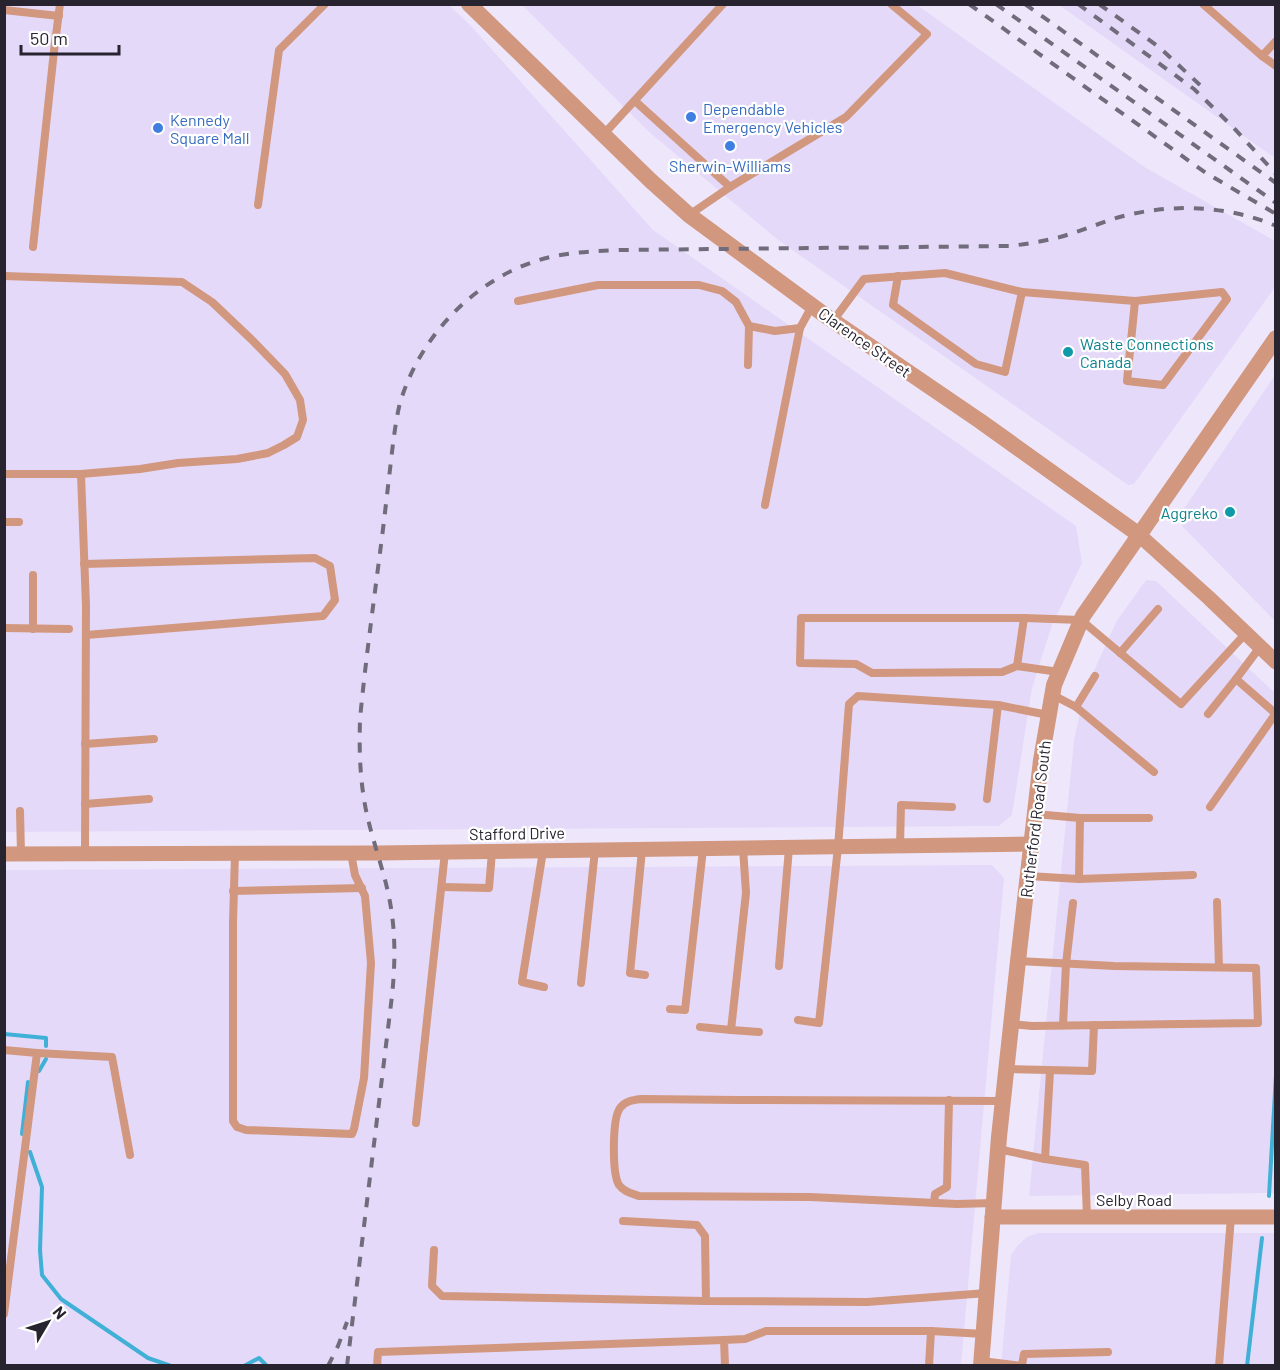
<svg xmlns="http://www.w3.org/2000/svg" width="1280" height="1370" viewBox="0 0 1280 1370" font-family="Barlow,sans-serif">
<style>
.built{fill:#e5d9f9}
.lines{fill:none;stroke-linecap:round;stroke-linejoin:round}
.stream{stroke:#41b0d6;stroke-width:4}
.service{stroke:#d1977f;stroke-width:8}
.minor{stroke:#d1977f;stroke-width:15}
.tertiary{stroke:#d1977f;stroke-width:16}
.rail{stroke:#716c7b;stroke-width:4;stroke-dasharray:10 10;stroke-linecap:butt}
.shop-dot{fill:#3f7fe0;stroke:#fff;stroke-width:2}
.culture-dot{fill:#0f9aa8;stroke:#fff;stroke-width:2}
.labels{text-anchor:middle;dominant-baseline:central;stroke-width:4.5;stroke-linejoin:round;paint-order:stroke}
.shop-label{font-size:16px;fill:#366cbe;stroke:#fff;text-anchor:start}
.street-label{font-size:16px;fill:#27232f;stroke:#fff}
.culture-label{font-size:16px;fill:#0d838f;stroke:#fff;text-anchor:start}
</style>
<rect width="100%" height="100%" fill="#eee7fb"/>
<!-- built -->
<g class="built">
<path d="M4,5H449L470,25L653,230L1076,526L1082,563L1052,625L1032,688L1012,815L999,826L5,832Z"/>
<path d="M522,5H917L1146,168L1275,241V287L1134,484L1128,485L778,240L648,131Z"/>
<path d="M1059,5H1275V158Z"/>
<path d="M1275,375V621L1182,526L1183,510Z"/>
<path d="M1146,580L1156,581L1275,693V1193L1029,1196L1074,740L1085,691L1116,622Z"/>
<path d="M992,865L1004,878L961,1365H5L4,870Z"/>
<path d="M1038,1233H1275V1365L1001,1366L1011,1255L1018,1245L1027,1237Z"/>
</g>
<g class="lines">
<!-- stream -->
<g class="stream">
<path d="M4,1034L46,1038V1046"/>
<path d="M39,1071L46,1059"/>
<path d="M22,1134L28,1082"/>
<path d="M30,1152L42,1187L40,1250L42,1275L61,1299L148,1358L171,1366"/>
<path d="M1269,1196L1276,1075"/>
<path d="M244,1366L259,1358L267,1366"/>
<path d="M1247,1366L1262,1238"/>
</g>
<!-- service -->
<g class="service">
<path d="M1203,4L1262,56"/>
<path d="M4,10L59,16"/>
<path d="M1276,41L1262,56L1276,66"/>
<path d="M635,101L730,187"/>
<path d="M603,135L723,4"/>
<path d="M258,205L279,50L325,4"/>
<path d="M689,215L730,187L846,117L927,34L891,4"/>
<path d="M33,247L54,51L60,4"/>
<path d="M4,276L182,282L212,302L251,339L285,374L300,400L303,420L297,437L284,445L268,453L237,459L178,463L140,469L81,474"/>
<path d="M898,276L893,305L976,364L1005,372L1022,292"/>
<path d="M518,301L598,285H699L722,291L736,302L749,326L775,331L800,328L812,306"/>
<path d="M833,321L864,279L945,273L1022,292L1135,301L1222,292L1227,299L1163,385L1127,381L1135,301"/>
<path d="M748,365L749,326"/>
<path d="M7,474H81L86,606L85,854"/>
<path d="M765,505L800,328"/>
<path d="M4,522H19"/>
<path d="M84,564L315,558L330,566L335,600L323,616L86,635"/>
<path d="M33,575V629"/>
<path d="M4,628L69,629"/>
<path d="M1260,647L1236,679L1275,713"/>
<path d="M1120,653L1158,609"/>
<path d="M1017,666L1024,618"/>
<path d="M1059,672L1017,666L1002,672L872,673L856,664L800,663L801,618H1024L1081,620L1181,704L1246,633"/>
<path d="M1053,695L1076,707L1154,772"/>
<path d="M1076,707L1095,676"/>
<path d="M1208,714L1236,679"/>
<path d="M85,744L154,739"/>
<path d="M987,799L998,705"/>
<path d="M85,804L149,799"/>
<path d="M1210,807L1276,713"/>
<path d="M20,811L21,854"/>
<path d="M1080,818H1149"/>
<path d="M900,846L901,805L952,807"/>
<path d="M642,850L630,973L645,975"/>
<path d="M543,851L522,982L544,987"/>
<path d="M235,854L233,922V1121L237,1127L246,1130L352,1134L354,1129L364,1078L371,963L365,896L355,875L351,853"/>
<path d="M1028,876L1079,879L1080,818L1035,814"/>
<path d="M1079,879L1193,875"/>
<path d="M442,887L489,888L492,852"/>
<path d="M233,891L362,888"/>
<path d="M1217,902L1219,967"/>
<path d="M779,966L789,848"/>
<path d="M581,983L595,850"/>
<path d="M670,1009L685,1010L703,849"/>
<path d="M798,1020L819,1023L838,847L849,704L858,696L998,705L1048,715"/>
<path d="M1012,1024L1032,1026L1258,1023L1256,968L1114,966L1018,961"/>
<path d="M1063,1025L1066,964L1073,903"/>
<path d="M700,1027L731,1030L746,893L743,848"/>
<path d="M731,1030L759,1032"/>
<path d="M4,1050L37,1053L4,1314"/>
<path d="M37,1053L112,1057L130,1155"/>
<path d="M1006,1069L1092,1071L1094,1025"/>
<path d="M416,1123L445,852"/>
<path d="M998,1149L1045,1159L1050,1071"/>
<path d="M1045,1159L1085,1165L1087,1217"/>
<path d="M934,1203L935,1194L947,1187L949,1100"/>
<path d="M994,1203L957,1204L810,1197L639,1196C631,1193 624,1192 619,1185C612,1174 612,1119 620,1108C625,1101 633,1100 641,1099L738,1100L1003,1101"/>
<path d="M623,1221L697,1225L705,1236L706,1301L867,1302L987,1293"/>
<path d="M434,1250L432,1286L442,1296L706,1301"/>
<path d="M982,1361L1022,1366"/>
<path d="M1022,1365L1024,1354L1108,1352"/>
<path d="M377,1366L378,1352L724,1340"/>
<path d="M725,1366L724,1340L745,1339L766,1331H931"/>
<path d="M929,1366L931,1331L984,1334"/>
<path d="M1219,1366L1231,1217"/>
</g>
<!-- minor -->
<g class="minor">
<path d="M1138,534L1209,598L1276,662"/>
<path d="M4,854L378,853L1030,844"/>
<path d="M992,1217H1276"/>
</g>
<!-- tertiary -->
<g class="tertiary">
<path d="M469,4L651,181L689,215L826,316L980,421L1138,534"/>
<path d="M981,1366L999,1137L1018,961L1041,760L1054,685L1083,616L1276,338"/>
</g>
<!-- rail -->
<g class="rail">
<path d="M969,4L1206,173L1276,214"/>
<path d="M996,4L1276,203"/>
<path d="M1025,4L1276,183"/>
<path d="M1078,4L1194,89L1233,127L1276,174"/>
<path d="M1099,4L1159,47L1200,85"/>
<path d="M328,1366L338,1346L347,1322"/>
<path d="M347,1366L391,1004C395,972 396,939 391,908C386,876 374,846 367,815C360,783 359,752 360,719C366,656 375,593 383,529C386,504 389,478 392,452C394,436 396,419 400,403C421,332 482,271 555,256C576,252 597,251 619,250L1010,246C1027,244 1044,241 1060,237C1078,232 1095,225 1113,219C1165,203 1225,204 1276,226"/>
</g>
</g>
<!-- markers -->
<g class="shop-dot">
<circle cx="691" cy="117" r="6"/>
<circle cx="158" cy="128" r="6"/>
<circle cx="730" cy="146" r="6"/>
</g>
<g class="culture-dot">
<circle cx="1068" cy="352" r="6"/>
<circle cx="1230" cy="512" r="6"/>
</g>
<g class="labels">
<!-- shop labels -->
<g class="shop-label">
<text x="703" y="108">Dependable<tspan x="703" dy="18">Emergency Vehicles</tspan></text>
<text x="170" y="119">Kennedy<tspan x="170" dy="18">Square Mall</tspan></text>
<text x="730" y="165" text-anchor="middle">Sherwin-Williams</text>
</g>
<!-- street labels -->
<g class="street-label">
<text transform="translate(865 342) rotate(35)">Clarence Street</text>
<text transform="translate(1035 819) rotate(-83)">Rutherford Road South</text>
<text transform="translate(517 833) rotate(-1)">Stafford Drive</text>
<text x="1134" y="1199">Selby Road</text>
</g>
<!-- culture labels -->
<g class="culture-label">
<text x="1080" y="343">Waste Connections<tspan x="1080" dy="18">Canada</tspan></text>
<text x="1218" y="512" text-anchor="end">Aggreko</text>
</g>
</g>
<!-- border -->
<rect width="1280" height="1370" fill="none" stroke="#27232f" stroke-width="12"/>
<!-- north arrow -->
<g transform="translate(48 1322) rotate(51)" stroke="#ffffff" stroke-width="4.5" paint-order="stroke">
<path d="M0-4.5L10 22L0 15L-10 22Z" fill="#27232f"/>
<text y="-9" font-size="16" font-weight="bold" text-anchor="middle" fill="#27232f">N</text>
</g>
<!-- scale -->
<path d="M21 45v9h98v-9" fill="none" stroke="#27232f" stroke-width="3"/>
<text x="30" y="45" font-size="18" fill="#27232f" stroke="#ffffff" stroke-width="4.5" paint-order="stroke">50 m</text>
</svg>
